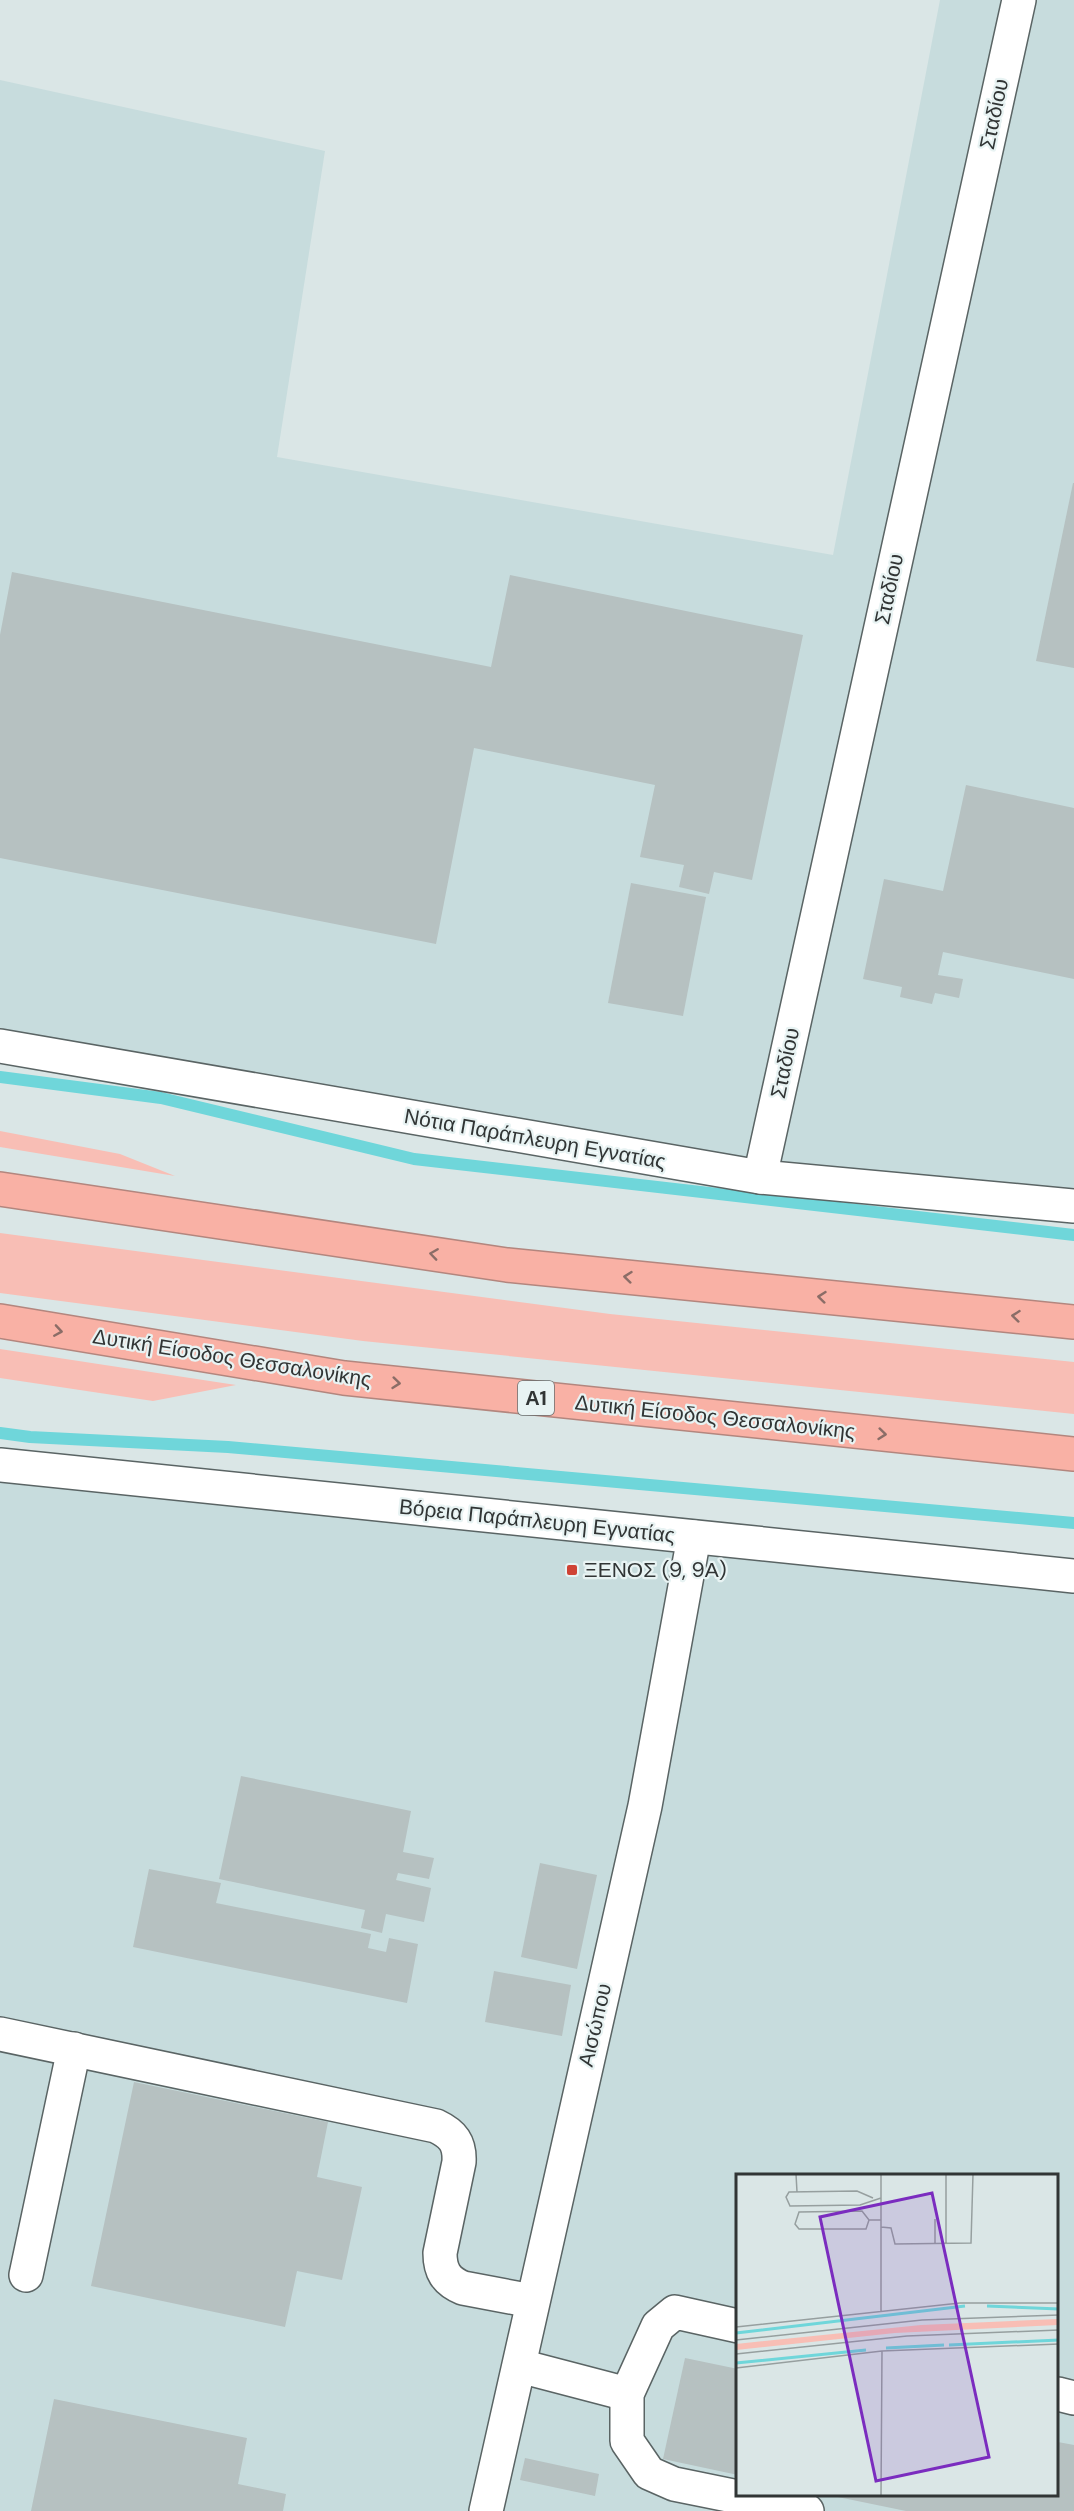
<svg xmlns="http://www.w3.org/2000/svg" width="1074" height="2511" viewBox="0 0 1074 2511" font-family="'DM Sans',sans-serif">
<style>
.built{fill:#c7dcdd;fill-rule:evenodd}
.green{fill:#f8beb5}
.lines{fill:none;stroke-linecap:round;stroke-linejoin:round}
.stream{stroke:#6fd6da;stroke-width:12}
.building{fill:#b6c1c1}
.minor-casing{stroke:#5a6464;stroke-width:36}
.highway-casing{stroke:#b3867e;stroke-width:36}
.minor{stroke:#fff;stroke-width:33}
.highway{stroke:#f9b1a5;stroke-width:33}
.oneway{stroke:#8b6d67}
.poi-dot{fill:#cf4234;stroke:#e8f3f3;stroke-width:2}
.labels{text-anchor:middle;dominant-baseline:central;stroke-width:4.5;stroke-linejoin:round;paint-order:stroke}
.shield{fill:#e8f3f3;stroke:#686e6e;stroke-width:1.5}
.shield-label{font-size:20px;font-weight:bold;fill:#313535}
.street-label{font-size:21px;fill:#313535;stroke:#e8f3f3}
.poi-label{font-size:21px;fill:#313535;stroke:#e8f3f3;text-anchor:start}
.inset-river{fill:none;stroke:#6fd6da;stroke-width:3}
.inset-road{fill:none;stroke:#969f9f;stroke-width:1.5}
.view{fill:#7b2cbf;fill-opacity:0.15;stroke:#7b2cbf;stroke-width:3}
.inset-edge{fill:none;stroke:#313535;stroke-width:3}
</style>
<rect width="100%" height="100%" fill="#dae6e6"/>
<!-- built -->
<g class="built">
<path d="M940,0H1074V1206L760,1177L0,1046V80L325,151L277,457L833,555Z"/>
<path d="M0,1471L1074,1585V2511H0ZM738,2175H1058V2494H738Z"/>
</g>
<!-- green -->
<g class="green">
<path d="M0,1131L120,1154L175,1176L0,1147Z"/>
<path d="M0,1233L610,1314L1074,1362V1414L363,1341L0,1293Z"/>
<path d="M0,1349L236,1385L153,1401L0,1378Z"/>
</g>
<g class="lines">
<!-- stream -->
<g class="stream">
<path d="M0,1077L161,1098L414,1159L1074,1235"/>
<path d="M0,1433L30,1437L228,1447L1074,1523"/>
</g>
</g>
<!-- building -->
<g class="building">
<path d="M1073,483H1074V668L1036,661Z"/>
<path d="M12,572L491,667L510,575L803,635L752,880L714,872L709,894L679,887L684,865L640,857L655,785L474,748L436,944L0,858V635Z"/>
<path d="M966,785L1074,808V979L943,952L938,975L963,979L959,998L935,993L932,1004L900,997L902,987L863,979L884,879L943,891Z"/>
<path d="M631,883L706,897L683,1016L608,1003Z"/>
<path d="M241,1776L411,1811L403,1852L434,1858L429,1879L398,1873L396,1880L431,1888L424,1922L386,1914L382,1933L361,1928L365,1910L219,1879Z"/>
<path d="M540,1863L597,1875L577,1969L521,1957Z"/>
<path d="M149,1869L221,1883L216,1903L371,1934L368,1948L386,1952L389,1938L418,1944L407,2003L133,1947Z"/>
<path d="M494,1971L571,1985L562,2036L485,2022Z"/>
<path d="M134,2082L328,2122L317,2177L362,2187L342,2280L297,2271L285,2327L91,2286Z"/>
<path d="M685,2358L738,2369V2475L663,2459Z"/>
<path d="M54,2399L247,2438L238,2484L286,2494L283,2511H31Z"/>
<path d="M1058,2442L1074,2445V2511H906L833,2496L1058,2494Z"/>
<path d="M525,2458L599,2474L595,2496L520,2480Z"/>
</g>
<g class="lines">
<!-- minor casing -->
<g class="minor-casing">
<g id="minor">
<path d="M0,1046L760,1177L1074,1206"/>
<path d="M760,1177L1019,0"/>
<path d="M0,1465L1074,1576"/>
<path d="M0,2034L436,2126C453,2134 460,2143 459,2162L440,2253C440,2271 446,2281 463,2288L532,2301"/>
<path d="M26,2275L74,2049"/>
<path d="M738,2326L675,2312L658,2326L627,2394V2441L649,2473L674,2484L807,2511"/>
<path d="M520,2366L627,2394"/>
<path d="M1058,2394L1074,2398"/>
<path d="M486,2511L645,1806L694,1537"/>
</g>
</g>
<!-- highway casing -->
<g class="highway-casing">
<g id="highway">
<path d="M0,1189L507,1265L1074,1322"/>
<path d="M0,1321L344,1378L1074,1454"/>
</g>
</g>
<!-- minor -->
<use href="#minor" class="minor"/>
<!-- highway -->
<use href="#highway" class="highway"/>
</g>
<!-- one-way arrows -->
<defs><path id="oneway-chevron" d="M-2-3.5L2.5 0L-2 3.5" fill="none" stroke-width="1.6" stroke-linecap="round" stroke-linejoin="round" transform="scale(1.5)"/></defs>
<g class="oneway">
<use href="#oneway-chevron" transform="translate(434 1254) rotate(-172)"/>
<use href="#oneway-chevron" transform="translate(628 1277) rotate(-174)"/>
<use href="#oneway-chevron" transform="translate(822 1297) rotate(-174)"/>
<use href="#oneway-chevron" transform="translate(1016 1316) rotate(-174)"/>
<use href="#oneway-chevron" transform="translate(58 1331) rotate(9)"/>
<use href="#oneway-chevron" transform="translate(396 1383) rotate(6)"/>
<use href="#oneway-chevron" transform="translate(882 1434) rotate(6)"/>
</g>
<!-- markers -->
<rect class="poi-dot" x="566" y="1564" width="12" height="12" rx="3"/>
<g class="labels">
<!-- shield labels -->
<rect class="shield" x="518" y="1381" width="36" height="34" rx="4.5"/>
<g class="shield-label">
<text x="536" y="1398">Α1</text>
</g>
<!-- street labels -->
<g class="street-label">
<text transform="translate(994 114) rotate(-78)">Σταδίου</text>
<text transform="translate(889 589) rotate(-78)">Σταδίου</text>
<text transform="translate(785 1063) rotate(-78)">Σταδίου</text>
<text transform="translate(535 1139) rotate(10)">Νότια Παράπλευρη Εγνατίας</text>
<text transform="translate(232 1358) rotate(9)">Δυτική Είσοδος Θεσσαλονίκης</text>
<text transform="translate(715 1417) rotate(6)">Δυτική Είσοδος Θεσσαλονίκης</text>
<text transform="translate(537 1521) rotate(6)">Βόρεια Παράπλευρη Εγνατίας</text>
<text transform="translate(595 2025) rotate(-77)">Αισώπου</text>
</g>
<!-- poi labels -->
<g class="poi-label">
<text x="584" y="1570">ΞΕΝΟΣ (9, 9Α)</text>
</g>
</g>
<!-- overview -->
<g transform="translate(736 2174)">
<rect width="322" height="322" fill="#dae6e6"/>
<path d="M322,145V151L159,159L0,176V170L185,151Z" fill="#f8beb5"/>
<path class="inset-river" d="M251,132L323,135M0,159L229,132M213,171L323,166M150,174L208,171M0,189L130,176"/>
<path class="inset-road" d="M60,0L61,18M145,0V137M210,0V70M137,24L121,17L53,18L50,23L54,32L124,31L145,24M199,45V70M133,46L130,55H63L59,50L63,38L126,37L133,46H145M145,53L155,54L159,70L235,69L237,0M0,153L224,129H323M0,166L186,146L323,141M0,180L171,162L323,156M0,194L146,177L323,170M145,322L146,177"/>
<path class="view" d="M196,19L253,283L140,307L84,43Z"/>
<rect width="322" height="322" class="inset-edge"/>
</g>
</svg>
